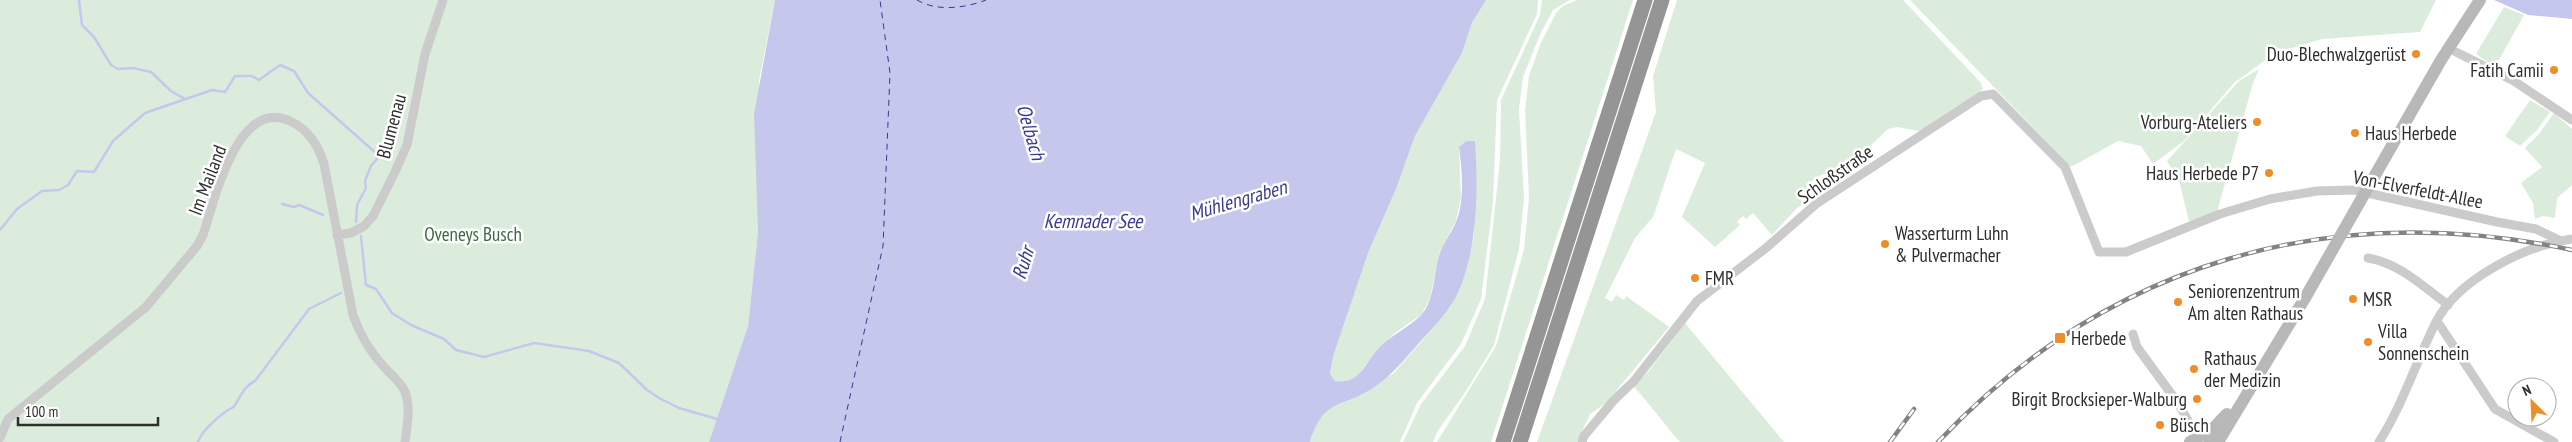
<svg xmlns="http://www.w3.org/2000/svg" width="2572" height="442" viewBox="0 0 2572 442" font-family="'PT Sans Narrow',sans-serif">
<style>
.green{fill:#dbecdc}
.water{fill:#c6c7ed}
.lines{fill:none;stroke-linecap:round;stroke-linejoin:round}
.stream{stroke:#c6c7ed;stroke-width:2.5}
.ferry{stroke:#393a93;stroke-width:1;stroke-dasharray:6 5;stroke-linecap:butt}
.street{stroke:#cbcbcb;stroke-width:9}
.secondary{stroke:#b8b8b8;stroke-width:12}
.highway{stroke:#959595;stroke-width:15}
.rail-casing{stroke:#838383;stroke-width:4.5}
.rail{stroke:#fff;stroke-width:2.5;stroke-dasharray:8;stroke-linecap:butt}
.secondary-bridge{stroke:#b8b8b8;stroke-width:12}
.poi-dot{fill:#ec8f29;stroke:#fff;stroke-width:2}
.labels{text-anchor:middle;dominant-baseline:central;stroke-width:5;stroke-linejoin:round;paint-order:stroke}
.poi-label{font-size:19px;fill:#2e2e2e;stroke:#fff;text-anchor:start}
.street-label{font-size:19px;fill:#2e2e2e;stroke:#fff}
.park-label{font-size:19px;fill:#3a6b40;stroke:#fff}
.water-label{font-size:20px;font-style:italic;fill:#393a93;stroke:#fff}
</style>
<rect width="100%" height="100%" fill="#fff"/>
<!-- green -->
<g class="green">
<path d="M0,0H775L759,81L758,232L748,326L709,442H0Z"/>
<path d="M1486,0H1538L1537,14L1497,100L1493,201L1481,299L1461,344L1417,403L1400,442H1310L1316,421L1330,408L1350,399L1394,373L1433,328L1459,290L1474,236L1475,141H1466L1459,147L1461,198L1456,221L1440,251L1430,298L1422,314L1395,333L1377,350L1355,379L1345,383L1335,381L1330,374L1333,357L1368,253L1396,189L1415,136L1462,53L1472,23Z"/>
<path d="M1542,0H1570L1553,10L1541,32L1523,77L1519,109L1524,199L1519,249L1494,345L1466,391L1437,432L1433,442H1403L1421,404L1465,346L1485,299L1500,161L1501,100L1540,15Z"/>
<path d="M1577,0H1633L1491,442H1437L1496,346L1524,250L1529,197L1525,110L1529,76L1540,45L1556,13L1563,6Z"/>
<path d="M1677,0H1903L1981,83L1983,89L1926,129L1919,131L1897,127L1888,129L1851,164L1821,175L1811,182L1809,188L1811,199L1797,208L1772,235L1753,213L1746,219L1743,216L1737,222L1740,225L1715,247L1682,217L1705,163L1676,149L1653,217L1635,238L1605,298L1612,302L1616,295L1624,300L1626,296L1669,327L1606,403L1590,414L1577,442H1537L1656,112L1653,76Z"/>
<path d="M1910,0H2436L2420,32L2322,39L2275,53L2234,83L2184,141L2153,164L2141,146L2118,141L2071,167Z"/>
<path d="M2504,7L2524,15L2495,67L2476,54Z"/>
<path d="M2259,69L2253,83L2217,212L2189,222L2180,184L2167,161L2239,81Z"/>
<path d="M2530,100L2550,112L2537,130L2520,146L2505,136Z"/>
<path d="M2554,113L2572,129V185L2557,198L2555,218L2543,216L2535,219L2533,203L2521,183L2542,167L2525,148L2539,134Z"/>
<path d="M1685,323L1784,442H1680C1664,424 1650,404 1633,386L1648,372Z"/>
</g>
<!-- water -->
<g class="water">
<path d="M775,0H1486L1472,23L1462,53L1415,136L1396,189L1368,253L1333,357L1330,374L1335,381C1359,385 1364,365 1377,350C1390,335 1409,328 1422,314C1434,301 1434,273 1439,256C1442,244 1451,234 1456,222C1465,200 1462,170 1459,147L1466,141H1475C1478,190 1478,242 1460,288C1452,308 1434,327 1419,343C1405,359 1393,374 1376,386C1343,409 1324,396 1310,442H709L748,326L758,232L754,114Z"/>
<path d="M2494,0H2572V19L2528,15Z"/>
</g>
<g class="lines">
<!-- stream -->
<g class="stream">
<path d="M79,0L82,25L94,37L111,65L118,69L133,68L151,72L171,91L185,99"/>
<path d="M282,204L294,207L299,205L323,215"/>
<path d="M0,230L17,209L42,191L59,190L68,185L77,171L94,172L113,141L145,113L212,90L225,92L235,76H252L259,80L280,65L294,71L308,93L376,153L377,159L371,166L365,181L366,188L357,205L356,222"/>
<path d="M361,236L366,285L376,289L392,313L411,325L444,339L456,350L484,357L534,343L589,351L619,363L647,390L659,398L679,408L717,419"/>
<path d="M198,442C202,431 216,419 225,412C228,409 233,409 235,405C241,396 244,386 255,381L309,309L341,293"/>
</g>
<!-- ferry -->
<g class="ferry">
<path d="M917,0C937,12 966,8 986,0"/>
<path d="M840,442L883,246L890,73L880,0"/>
</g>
<!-- street -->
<g class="street">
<path d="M2456,52L2514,81L2572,120"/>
<path d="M337,235L351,233L364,226L373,216L394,174L407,145L425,54L443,0"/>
<path d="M2368,258C2399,263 2424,287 2448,305"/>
<path d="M2437,321L2495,409L2554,442"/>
<path d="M2133,334L2137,347L2178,403L2197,436"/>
<path d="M0,438L8,419L146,307L197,246L203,235C214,203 237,96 290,121C309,130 318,145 324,164L353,315C360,335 371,353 385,368C392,376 400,381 405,392C411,407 407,426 405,442"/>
<path d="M1582,442L1584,436L1614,400L1634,381L1697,301L1766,248L1816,204L1981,96L1993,94L2065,167L2099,252H2126L2220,214L2270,199L2317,191L2354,190L2497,222L2536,229L2561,241"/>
<path d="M2379,442C2403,404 2416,362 2436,322C2458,279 2526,245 2572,239"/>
</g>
<!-- secondary -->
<g class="secondary">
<path d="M2370,184L2441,60L2480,0"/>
<path d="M2207,435L2227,414"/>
<path d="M2190,442L2202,435L2214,439"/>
<path d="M2218,442L2305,298"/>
</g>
<!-- highway -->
<g class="highway">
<path d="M1503,442L1645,0"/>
<path d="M1520,442L1662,0"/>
</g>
<!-- rail casing -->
<g class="rail-casing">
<g id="rail">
<path d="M1890,442L1914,409"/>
<path d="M1938,442C2108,262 2331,198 2572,250"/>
</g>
</g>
<!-- rail -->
<use href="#rail" class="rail"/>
<!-- secondary-bridge -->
<path class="secondary-bridge" d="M2305,298L2370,184"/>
</g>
<!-- markers -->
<g class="poi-dot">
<circle cx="2416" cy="54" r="5"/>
<circle cx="2554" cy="70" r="5"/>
<circle cx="2257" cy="122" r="5"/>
<circle cx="2355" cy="133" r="5"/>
<circle cx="2269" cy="173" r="5"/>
<circle cx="1885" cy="244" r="5"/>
<circle cx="1695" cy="278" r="5"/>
<circle cx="2353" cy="299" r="5"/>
<circle cx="2178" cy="302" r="5"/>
<rect x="2054" y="332" width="12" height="12" rx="2.5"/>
<circle cx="2368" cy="342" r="5"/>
<circle cx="2194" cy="369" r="5"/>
<circle cx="2197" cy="399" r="5"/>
<circle cx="2160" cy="425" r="5"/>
</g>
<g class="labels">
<!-- poi labels -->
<g class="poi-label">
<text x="2406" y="54" text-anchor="end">Duo-Blechwalzgerüst</text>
<text x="2544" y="70" text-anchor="end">Fatih Camii</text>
<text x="2247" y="122" text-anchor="end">Vorburg-Ateliers</text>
<text x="2365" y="133">Haus Herbede</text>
<text x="2259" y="173" text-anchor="end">Haus Herbede P7</text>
<text x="1895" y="233">Wasserturm Luhn<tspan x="1895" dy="22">&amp; Pulvermacher</tspan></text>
<text x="1705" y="278">FMR</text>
<text x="2188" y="291">Seniorenzentrum<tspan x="2188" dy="22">Am alten Rathaus</tspan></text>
<text x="2363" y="299">MSR</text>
<text x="2378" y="331">Villa<tspan x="2378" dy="22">Sonnenschein</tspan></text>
<text x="2071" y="338">Herbede</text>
<text x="2204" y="358">Rathaus<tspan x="2204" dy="22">der Medizin</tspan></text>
<text x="2187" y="399" text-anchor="end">Birgit Brocksieper-Walburg</text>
<text x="2170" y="425">Büsch</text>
</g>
<!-- street labels -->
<g class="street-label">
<text transform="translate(391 126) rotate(-75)">Blumenau</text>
<text transform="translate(1835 174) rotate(-35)">Schloßstraße</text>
<text transform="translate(207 180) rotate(-69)">Im Mailand</text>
<text transform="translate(2418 189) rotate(11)">Von-Elverfeldt-Allee</text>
</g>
<!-- park labels -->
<g class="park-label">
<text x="473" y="234">Oveneys Busch</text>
</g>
<!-- water labels -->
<g class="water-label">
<text transform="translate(1031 132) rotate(74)">Oelbach</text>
<text transform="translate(1238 200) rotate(-16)">Mühlengraben</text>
<text x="1093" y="221">Kemnader See</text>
<text transform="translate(1023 263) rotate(-73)">Ruhr</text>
</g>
</g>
<!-- north arrow -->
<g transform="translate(2532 402) rotate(336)"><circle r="24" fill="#ffffff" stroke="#ababab"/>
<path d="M0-4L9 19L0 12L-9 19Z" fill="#ec8f29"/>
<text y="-8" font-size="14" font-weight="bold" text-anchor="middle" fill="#2e2e2e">N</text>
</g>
<!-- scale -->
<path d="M18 417v8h140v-8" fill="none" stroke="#2e2e2e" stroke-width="2.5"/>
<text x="25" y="417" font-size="15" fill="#2e2e2e" stroke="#ffffff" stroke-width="4" paint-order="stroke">100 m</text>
</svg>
